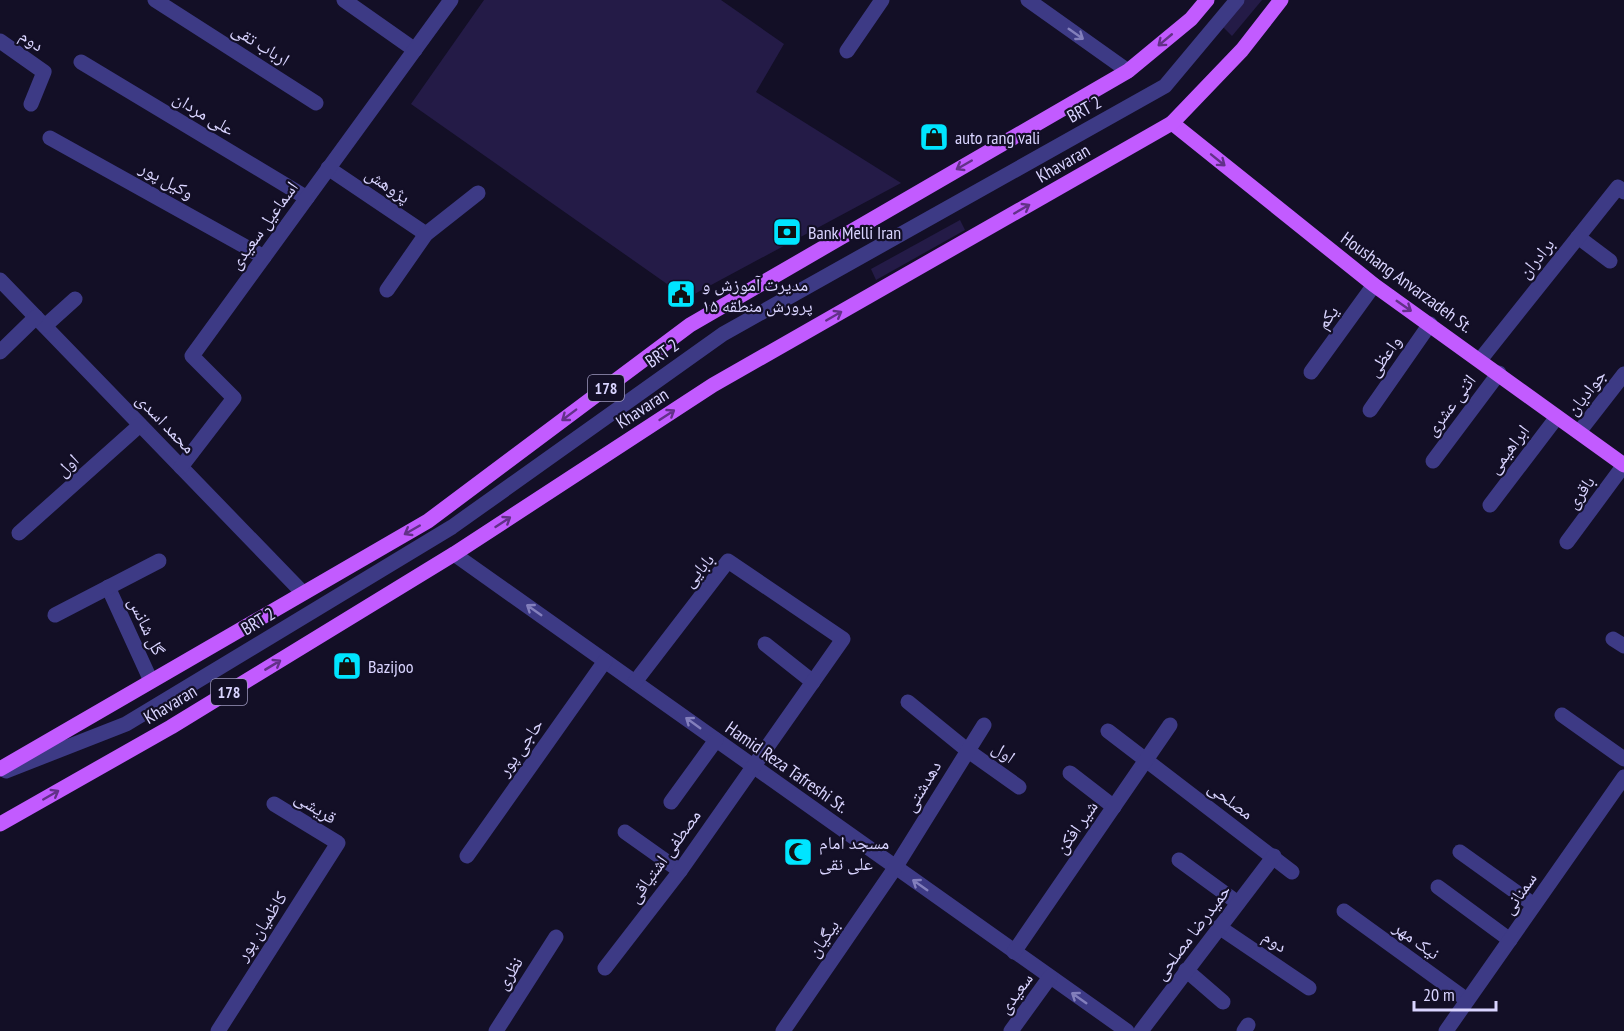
<svg xmlns="http://www.w3.org/2000/svg" width="1624" height="1031" viewBox="0 0 1624 1031" font-family="'PT Sans Narrow','Noto Naskh Arabic',sans-serif">
<style>
.building{fill:#241b47}
.lines{fill:none;stroke-linecap:round;stroke-linejoin:round}
.minor{stroke:#3d3a85;stroke-width:15}
.major{stroke:#c25bff;stroke-width:15}
.oneway{stroke:#837fbc}
.oneway2{stroke:#623188}
.labels{text-anchor:middle;dominant-baseline:central;stroke-width:4.5;stroke-linejoin:round;paint-order:stroke}
.shield{fill:#130f26;stroke:#9e99be;stroke-width:1.5}
.shield-label{font-size:16px;font-weight:bold;fill:#d9d4ff}
.street-label{font-size:18px;fill:#d9d4ff;stroke:#130f26}
.poi-label{font-size:18px;fill:#d9d4ff;stroke:#130f26;text-anchor:start}
</style>
<rect width="100%" height="100%" fill="#130f26"/>
<!-- building -->
<g class="building">
<path d="M484,0H721L784,44L756,92L901,183L687,298L411,104Z"/>
<path d="M1243,0H1262L1232,36L1222,26Z"/>
<path d="M960,220L965,230L876,280L871,269Z"/>
</g>
<g class="lines">
<!-- minor -->
<g class="minor">
<path d="M155,0L316,103"/>
<path d="M344,0L415,50"/>
<path d="M1028,0L1128,71"/>
<path d="M0,41L44,72L31,104"/>
<path d="M847,51L882,0"/>
<path d="M81,62L307,198"/>
<path d="M50,138L264,257"/>
<path d="M328,168L426,234"/>
<path d="M1578,237L1610,261"/>
<path d="M0,280L303,593"/>
<path d="M387,290L426,234L478,193"/>
<path d="M45,326L75,299"/>
<path d="M0,352L36,317"/>
<path d="M1480,360L1618,187L1624,192"/>
<path d="M1311,372L1374,285"/>
<path d="M1370,410L1430,324"/>
<path d="M1579,432L1624,374"/>
<path d="M1433,461L1499,373"/>
<path d="M181,467L234,398L192,356L451,0"/>
<path d="M1490,505L1557,417"/>
<path d="M19,533L140,425"/>
<path d="M1567,542L1624,465"/>
<path d="M454,554L1127,1031"/>
<path d="M108,587L151,681"/>
<path d="M55,615L159,561"/>
<path d="M1613,639L1624,646"/>
<path d="M765,644L813,682"/>
<path d="M908,702L967,750L1019,787"/>
<path d="M1562,715L1624,759"/>
<path d="M1108,731L1292,872"/>
<path d="M6,771L126,724L452,527L723,334L1165,86L1237,0"/>
<path d="M1070,773L1114,807"/>
<path d="M671,802L716,740"/>
<path d="M625,832L680,871"/>
<path d="M1460,852L1534,905"/>
<path d="M467,856L605,661"/>
<path d="M1179,860L1238,903"/>
<path d="M1438,887L1510,940"/>
<path d="M1344,911L1467,1000"/>
<path d="M1219,927L1309,988"/>
<path d="M1014,952L1170,725"/>
<path d="M605,968L680,871L843,639L728,561L635,682"/>
<path d="M1186,970L1223,1002"/>
<path d="M218,1031L338,843L274,804"/>
<path d="M496,1031L556,937"/>
<path d="M783,1031L895,868L984,725"/>
<path d="M1011,1031L1050,977"/>
<path d="M1141,1031L1274,856"/>
<path d="M1244,1031L1248,1025"/>
<path d="M1446,1031L1624,777"/>
</g>
<!-- major -->
<g class="major">
<path d="M1172,123L1374,285L1624,465"/>
<path d="M0,769L428,521L690,325L1128,71L1191,19L1207,0"/>
<path d="M0,824L171,727L454,554L713,385L1172,123L1242,50L1281,0"/>
</g>
</g>
<!-- one-way arrows -->
<defs><path id="oneway-shaft" d="M-6 0H5M1.5-3L5.5 0L1.5 3" fill="none" stroke-width="1.6" stroke-linecap="round" stroke-linejoin="round" transform="scale(1.5)"/></defs>
<g class="oneway">
<use href="#oneway-shaft" transform="translate(1076 34) rotate(35)"/>
<use href="#oneway-shaft" transform="translate(534 610) rotate(-145)"/>
<use href="#oneway-shaft" transform="translate(693 723) rotate(-144)"/>
<use href="#oneway-shaft" transform="translate(920 885) rotate(-145)"/>
<use href="#oneway-shaft" transform="translate(1079 998) rotate(-145)"/>
</g>
<g class="oneway2">
<use href="#oneway-shaft" transform="translate(1165 40) rotate(140)"/>
<use href="#oneway-shaft" transform="translate(1218 160) rotate(39)"/>
<use href="#oneway-shaft" transform="translate(964 165) rotate(150)"/>
<use href="#oneway-shaft" transform="translate(1022 209) rotate(-30)"/>
<use href="#oneway-shaft" transform="translate(1404 306) rotate(35)"/>
<use href="#oneway-shaft" transform="translate(834 316) rotate(-30)"/>
<use href="#oneway-shaft" transform="translate(569 415) rotate(143)"/>
<use href="#oneway-shaft" transform="translate(667 415) rotate(-33)"/>
<use href="#oneway-shaft" transform="translate(503 522) rotate(-33)"/>
<use href="#oneway-shaft" transform="translate(412 530) rotate(150)"/>
<use href="#oneway-shaft" transform="translate(273 665) rotate(-31)"/>
<use href="#oneway-shaft" transform="translate(51 795) rotate(-30)"/>
</g>
<!-- icons -->
<defs>
<g id="shop-square" transform="scale(1.5)"><rect x="-9" y="-9" width="18" height="18" rx="4" fill="#00e5ff" stroke="#130f26"/><path d="M-5-2.5h2.3a2.7 3.5 0 0 1 5.4 0H5L5.5 6h-11ZM-1.5-2.5h3a1.5 2.3 0 0 0-3 0Z" fill="#111"/></g>
<g id="bank-square" transform="scale(1.5)"><rect x="-9" y="-9" width="18" height="18" rx="4" fill="#00e5ff" stroke="#130f26"/><path d="M-6-4H6V4H-6ZM0-2.3a2.3 2.3 0 1 0 0 4.6a2.3 2.3 0 1 0 0-4.6Z" fill="#111"/></g>
<g id="civic-square" transform="scale(1.5)"><rect x="-9" y="-9" width="18" height="18" rx="4" fill="#00e5ff" stroke="#130f26"/><path d="M-.6-6.5H3V-4.5H.6V-3L4-1V1h2V6H-6V1h2V-1L-.6-3ZM-1.2 2.5V6h2.4V2.5Z" fill="#111"/></g>
<g id="mosque-square" transform="scale(1.5)"><rect x="-9" y="-9" width="18" height="18" rx="4" fill="#00e5ff" stroke="#130f26"/><path d="M3.5-4.9A6 6 0 1 0 3.5 4.9A5 5 0 1 1 3.5-4.9Z" fill="#111"/></g>
</defs>
<g fill-rule="evenodd">
<use href="#shop-square" x="934" y="137"/>
<use href="#bank-square" x="787" y="232"/>
<use href="#civic-square" x="681" y="294"/>
<use href="#shop-square" x="347" y="666"/>
<use href="#mosque-square" x="798" y="852"/>
</g>
<g class="labels">
<!-- shield labels -->
<g class="shield">
<rect x="588" y="375" width="36" height="26" rx="4.5"/>
<rect x="211" y="679" width="36" height="26" rx="4.5"/>
</g>
<g class="shield-label">
<text x="606" y="388">178</text>
<text x="229" y="692">178</text>
</g>
<!-- street labels -->
<g class="street-label">
<text transform="translate(32 40) rotate(35)">دوم</text>
<text transform="translate(261 44) rotate(32)">ارباب تقی</text>
<text transform="translate(1084 109) rotate(-29)">BRT 2</text>
<text transform="translate(204 113) rotate(31)">علی مردان</text>
<text transform="translate(1063 163) rotate(-30)">Khavaran</text>
<text transform="translate(167 180) rotate(29)">وکیل پور</text>
<text transform="translate(388 185) rotate(34)">پژوهش</text>
<text transform="translate(263 225) rotate(-54)">اسماعیل سعیدی</text>
<text transform="translate(1536 258) rotate(-51)">برادران</text>
<text transform="translate(1407 282) rotate(36)">Houshang Anvarzadeh St.</text>
<text transform="translate(1327 317) rotate(-54)">یکم</text>
<text transform="translate(662 353) rotate(-35)">BRT 2</text>
<text transform="translate(1384 356) rotate(-55)">واعظی</text>
<text transform="translate(1586 392) rotate(-52)">جوادیان</text>
<text transform="translate(1450 405) rotate(-53)">اثنی عشری</text>
<text transform="translate(642 408) rotate(-33)">Khavaran</text>
<text transform="translate(166 423) rotate(46)">محمد اسدی</text>
<text transform="translate(1508 449) rotate(-53)">ابراهیمی</text>
<text transform="translate(67 465) rotate(-42)">اول</text>
<text transform="translate(1580 492) rotate(-54)">باقری</text>
<text transform="translate(698 570) rotate(-49)">بابایی</text>
<text transform="translate(258 621) rotate(-31)">BRT 2</text>
<text transform="translate(147 626) rotate(65)">گل شانس</text>
<text transform="translate(170 704) rotate(-31)">Khavaran</text>
<text transform="translate(520 747) rotate(-55)">حاجی پور</text>
<text transform="translate(1004 752) rotate(35)">اول</text>
<text transform="translate(787 767) rotate(35)">Hamid Reza Tafreshi St.</text>
<text transform="translate(922 786) rotate(-59)">دهدشتی</text>
<text transform="translate(1231 800) rotate(37)">مصلحی</text>
<text transform="translate(316 807) rotate(32)">قریشی</text>
<text transform="translate(1076 827) rotate(-55)">شیر افکن</text>
<text transform="translate(664 856) rotate(-54)">مصطفی اشتیاقی</text>
<text transform="translate(1519 893) rotate(-55)">سمنانی</text>
<text transform="translate(261 926) rotate(-57)">کاظمیان پور</text>
<text transform="translate(1192 932) rotate(-53)">حمیدرضا مصلحی</text>
<text transform="translate(823 938) rotate(-55)">بیگیان</text>
<text transform="translate(1417 940) rotate(36)">نیک مهر</text>
<text transform="translate(1275 941) rotate(34)">دوم</text>
<text transform="translate(509 973) rotate(-58)">نظری</text>
<text transform="translate(1015 993) rotate(-54)">سعیدی</text>
</g>
<!-- poi labels -->
<g class="poi-label">
<text x="955" y="137">auto rang vali</text>
<text x="808" y="232">Bank Melli Iran</text>
<text x="702" y="284">مدیرت آموزش و<tspan x="702" dy="21">پرورش منطقه ۱۵</tspan></text>
<text x="368" y="666">Bazijoo</text>
<text x="819" y="842">مسجد امام<tspan x="819" dy="21">علی نقی</tspan></text>
</g>
</g>
<!-- scale -->
<path d="M1414 1001v9h82v-9" fill="none" stroke="#d9d4ff" stroke-width="3"/>
<text x="1423" y="1001" font-size="18" fill="#d9d4ff" stroke="#130f26" stroke-width="4.5" paint-order="stroke">20 m</text>
</svg>
